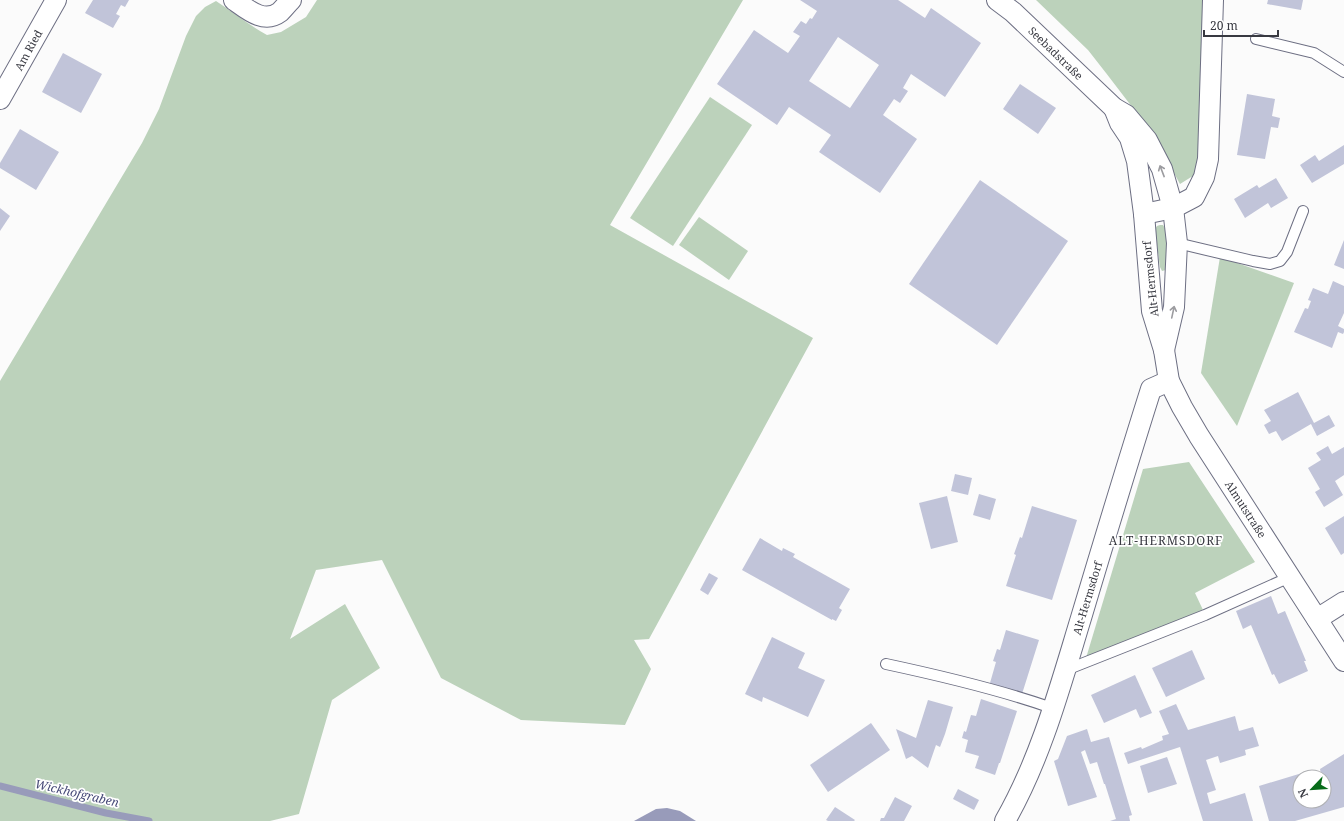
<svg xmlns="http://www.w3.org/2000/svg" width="1344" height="821" viewBox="0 0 1344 821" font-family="'Noto Serif',serif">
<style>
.green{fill:#bcd2bb}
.water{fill:#989bba}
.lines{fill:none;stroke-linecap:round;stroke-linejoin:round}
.stream{stroke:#989bba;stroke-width:7}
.building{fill:#c1c4d9;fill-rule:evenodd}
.service-casing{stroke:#6d6f83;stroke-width:12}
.minor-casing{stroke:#6d6f83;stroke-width:22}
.service{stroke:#fff;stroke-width:10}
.minor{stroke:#fff;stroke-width:20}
.oneway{stroke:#9c9ca0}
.labels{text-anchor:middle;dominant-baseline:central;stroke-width:3.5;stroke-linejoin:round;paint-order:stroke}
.street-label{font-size:11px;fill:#383941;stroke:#fff}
.neighbourhood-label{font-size:12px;letter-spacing:1px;fill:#383941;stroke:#fff}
.water-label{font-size:12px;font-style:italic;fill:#474a78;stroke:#fff}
</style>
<rect width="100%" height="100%" fill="#fbfbfb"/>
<!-- green -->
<g class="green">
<path d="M317,0H743L610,225L813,338L649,639L634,640L651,669L625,725L521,720L441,678L382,560L316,570L290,639L345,604L380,668L332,700L299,814L270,821H0V381L142,143L159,109L186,36L196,16L205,7L216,1C233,12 249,25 267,35L281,32L306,17Z"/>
<path d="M1036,0H1204L1203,133L1196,174L1180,184L1152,133L1106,73L1088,50Z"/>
<path d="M710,97L752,125L673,246L630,218Z"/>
<path d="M699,217L748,251L729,280L679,245Z"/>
<path d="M1160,225H1163L1166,230V270L1162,271L1160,267L1155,229L1157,226Z"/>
<path d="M1220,257L1294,283L1237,426L1201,373Z"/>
<path d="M1189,462L1255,562L1195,593L1203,610L1086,658L1143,469Z"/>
</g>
<!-- water -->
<path class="water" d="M667,808L680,811L696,821H634L656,809Z"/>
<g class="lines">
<!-- stream -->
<path class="stream" d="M0,786L106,813L149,821"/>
</g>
<!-- building -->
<g class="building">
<path d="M93,0H129L125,7L121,5L116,14L120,16L113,28L85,13Z"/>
<path d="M800,0H898L925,18L931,8L981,43L945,97L911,74L903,88L908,91L900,103L894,99L883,115L917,139L880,193L819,152L831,135L789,107L777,125L717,84L754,30L788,53L800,36L793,32L801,21L806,24L810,18L812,19L817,11ZM838,37L879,65L850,108L809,81Z"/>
<path d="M1268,0H1303L1301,10L1267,4Z"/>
<path d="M63,53L102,74L81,113L42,92Z"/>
<path d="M1020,84L1056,108L1038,134L1003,109Z"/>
<path d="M1247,94L1275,99L1272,116L1280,118L1278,128L1271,127L1265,159L1237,155Z"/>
<path d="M20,129L59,152L36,190L0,168V163Z"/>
<path d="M1344,145V164L1312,183L1300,165L1315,155L1319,161Z"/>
<path d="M1276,178L1288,198L1271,208L1268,203L1245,218L1234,199L1257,185L1259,188Z"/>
<path d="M980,180L1068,241L997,345L909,284Z"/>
<path d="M0,208L10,216L0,231Z"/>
<path d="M1344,240V269L1334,265Z"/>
<path d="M1333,281L1344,286V313L1338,326L1344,329V332L1343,334L1338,332L1332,348L1294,332L1305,308L1308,309L1311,301L1308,300L1313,288L1328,294Z"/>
<path d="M1298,392L1314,423L1329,415L1335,426L1317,436L1311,424L1282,441L1276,431L1269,434L1264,425L1271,421L1264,410Z"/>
<path d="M1328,446L1332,454L1344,447V475L1335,481L1343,495L1324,507L1315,492L1320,489L1308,468L1321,460L1316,453Z"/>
<path d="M955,474L972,478L968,495L951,491Z"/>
<path d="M979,494L996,499L990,520L973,515Z"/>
<path d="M947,496L958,542L931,549L919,503Z"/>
<path d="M1032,506L1077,520L1052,600L1006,586L1016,555L1014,554L1020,537L1022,538Z"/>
<path d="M1344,516V553L1341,555L1325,528Z"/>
<path d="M760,538L782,551L783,548L795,554L793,557L850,589L839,608L842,610L836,621L832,619V620L742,570Z"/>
<path d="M709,573L718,578L708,595L700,590Z"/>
<path d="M1271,596L1278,614L1285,611L1306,661H1304L1308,671L1279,684L1274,674L1272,675L1251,625L1243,629L1236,611Z"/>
<path d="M1006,630L1039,640L1022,694L990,683L996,662L993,661L997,649L1000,650Z"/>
<path d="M772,637L805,653L798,668L825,680L808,717L763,697L762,702L745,694Z"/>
<path d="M1192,650L1205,679L1166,697L1152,668Z"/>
<path d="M1135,675L1152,713L1140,718L1136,709L1104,723L1091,695Z"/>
<path d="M981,699L1017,711L1000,763H999L995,775L975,768L979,756L965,752L968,740L962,738L964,731L966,732L971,715L976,716Z"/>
<path d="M928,700L953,707L945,734L940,747L936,745L928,768L912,756L906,759L896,729L916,738Z"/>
<path d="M1176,704L1188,730L1235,716L1239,731L1253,727L1259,746L1245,750L1246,755L1220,763L1218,756L1206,760L1216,790L1207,793L1210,804L1245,793L1253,821H1203L1180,747L1128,764L1124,753L1141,747L1142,749L1163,740L1162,736L1169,734L1159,711Z"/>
<path d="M871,723L890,750L828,792L810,765Z"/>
<path d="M1087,729L1091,742L1109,737L1132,815L1129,816L1130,821H1110L1116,819L1105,784H1104L1097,762L1090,764L1085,750L1081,752L1097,797L1068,806L1054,761L1058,759L1067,736Z"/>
<path d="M1344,754V807L1295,821H1269L1259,786L1312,770L1314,776L1321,774L1320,769ZM1300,777H1324V801H1300Z"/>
<path d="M1167,757L1177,784L1148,793L1140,766Z"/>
<path d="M958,789L979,800L974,810L953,799Z"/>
<path d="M895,797L912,806L904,821H880L881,818H884Z"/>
<path d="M835,807L855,820L854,821H828L826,820Z"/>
</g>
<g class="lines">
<!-- service casing -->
<g class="service-casing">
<g id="service">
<path d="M1256,39L1314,53L1344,72"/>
<path d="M1177,243L1253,261L1270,264L1280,261L1287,252L1303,211"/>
<path d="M886,664C942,676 998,689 1052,708"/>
<path d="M1066,670L1205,615L1290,577"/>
</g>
</g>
<!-- minor casing -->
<g class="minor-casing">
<g id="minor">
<path d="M234,0C248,10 264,24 280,12C284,8 287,4 291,0"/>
<path d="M997,0L1013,12L1114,108L1126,115L1147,140L1162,169L1173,208L1177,243L1174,307L1164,350"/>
<path d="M0,99L56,0"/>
<path d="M1114,108L1120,123L1130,138L1137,161L1144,214L1152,311L1164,350L1169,381L1182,407L1199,436L1344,661"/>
<path d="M1144,214L1173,208L1194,197L1204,177L1208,159L1213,0"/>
<path d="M1317,619L1344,602"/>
<path d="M1005,821C1041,758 1060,687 1081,618C1104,541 1127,465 1151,389L1169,381"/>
</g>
</g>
<!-- service -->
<use href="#service" class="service"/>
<!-- minor -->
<use href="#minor" class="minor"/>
</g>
<!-- one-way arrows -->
<defs><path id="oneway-shaft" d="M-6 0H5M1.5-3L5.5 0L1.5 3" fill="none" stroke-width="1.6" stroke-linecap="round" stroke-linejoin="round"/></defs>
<g class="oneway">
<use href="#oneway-shaft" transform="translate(1162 171) rotate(-111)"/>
<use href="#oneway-shaft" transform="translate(1173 312) rotate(-78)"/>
</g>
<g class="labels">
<!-- street labels -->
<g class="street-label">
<text transform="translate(28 50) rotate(-61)">Am Ried</text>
<text transform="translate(1056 53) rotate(44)">Seebadstraße</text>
<text transform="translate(1150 279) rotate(-96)">Alt-Hermsdorf</text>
<text transform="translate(1246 509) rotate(57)">Almutstraße</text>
<text transform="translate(1087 598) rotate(-73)">Alt-Hermsdorf</text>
</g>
<!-- neighbourhood labels -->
<g class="neighbourhood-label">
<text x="1166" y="540">ALT-HERMSDORF</text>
</g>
<!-- water labels -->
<g class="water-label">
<text transform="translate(77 793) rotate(13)">Wickhofgraben</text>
</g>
</g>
<!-- north arrow -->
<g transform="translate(1312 789) rotate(245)"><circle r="19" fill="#ffffff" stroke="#afb0b3"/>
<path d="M0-3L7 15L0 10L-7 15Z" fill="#076b19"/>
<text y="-6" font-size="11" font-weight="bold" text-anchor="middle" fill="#383941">N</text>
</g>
<!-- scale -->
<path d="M1204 30v6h74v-6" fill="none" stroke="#383941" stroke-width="2"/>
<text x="1210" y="30" font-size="12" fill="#383941" stroke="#ffffff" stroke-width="3" paint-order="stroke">20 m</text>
</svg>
